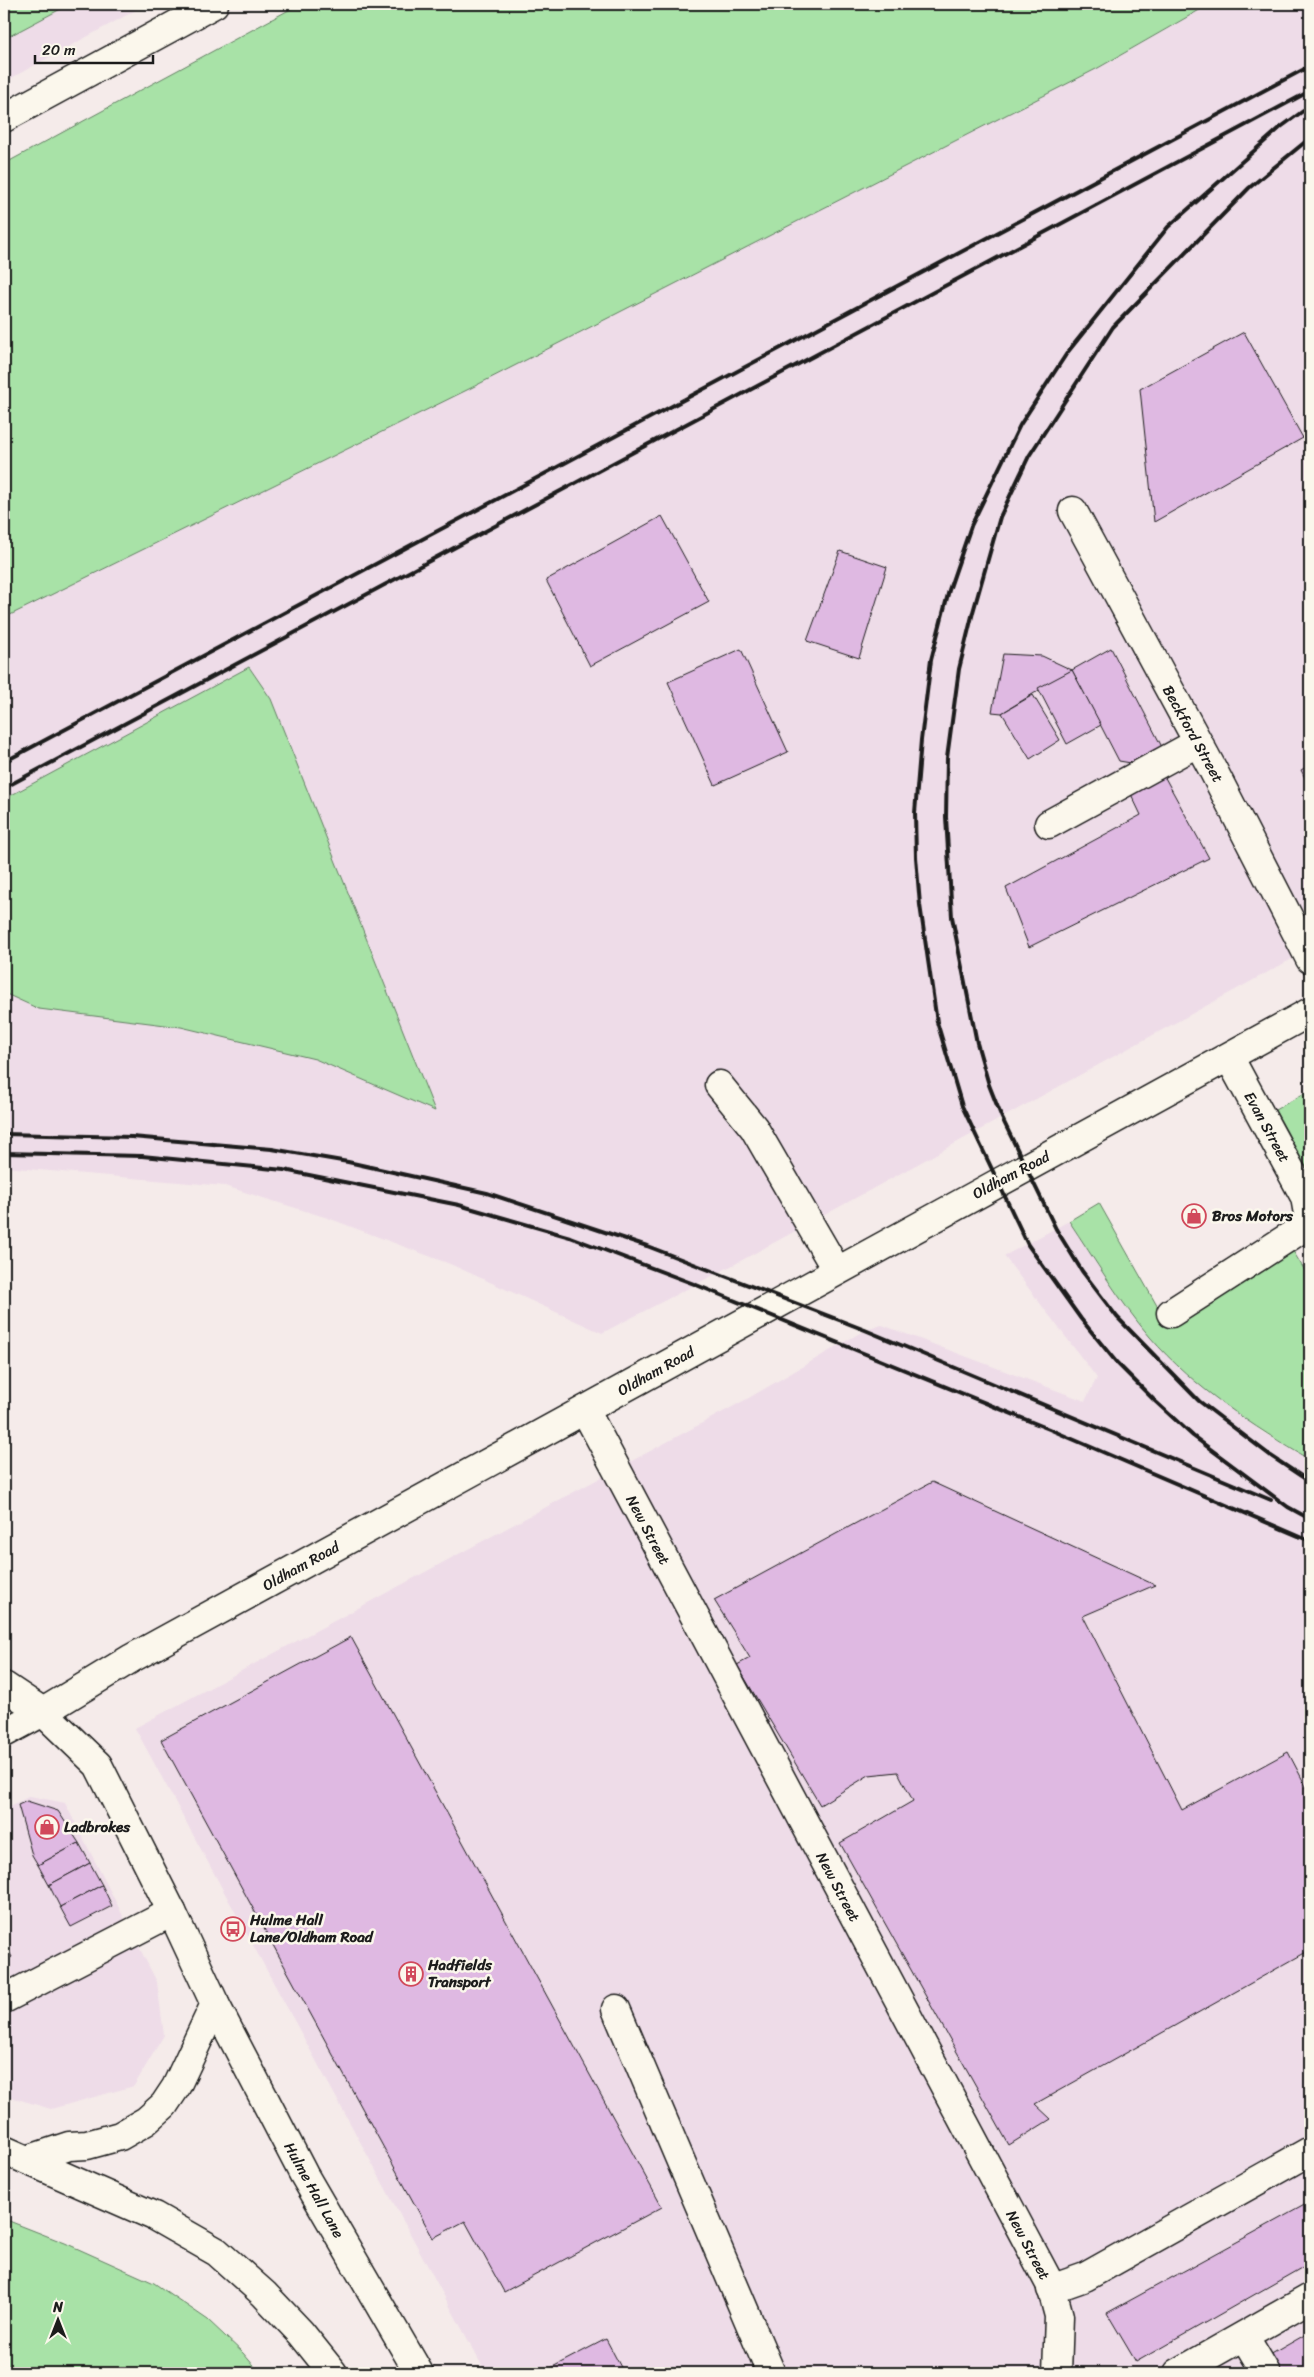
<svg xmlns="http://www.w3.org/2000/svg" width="1314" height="2377" viewBox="0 0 1314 2377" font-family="Sriracha,sans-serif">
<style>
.built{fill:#eedce8}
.green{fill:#a8e2a7;stroke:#627f62}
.building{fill:#dfb9e2;stroke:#1c1c1c}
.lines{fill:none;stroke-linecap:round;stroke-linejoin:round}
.minor-casing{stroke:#1c1c1c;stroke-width:31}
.highway-casing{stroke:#1c1c1c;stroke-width:31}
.minor{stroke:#fbf7ec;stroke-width:28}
.highway{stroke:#fbf7ec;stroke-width:28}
.rail{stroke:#1c1c1c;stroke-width:4}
.labels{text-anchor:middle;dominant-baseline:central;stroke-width:5;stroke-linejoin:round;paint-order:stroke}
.street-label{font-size:15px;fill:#1c1c1c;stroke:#fbf7ec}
.poi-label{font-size:15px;font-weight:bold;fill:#1c1c1c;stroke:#fbf7ec;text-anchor:start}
</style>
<rect width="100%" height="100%" fill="#f5ebea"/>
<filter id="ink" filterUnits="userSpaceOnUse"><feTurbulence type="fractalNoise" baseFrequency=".02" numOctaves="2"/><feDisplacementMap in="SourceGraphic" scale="10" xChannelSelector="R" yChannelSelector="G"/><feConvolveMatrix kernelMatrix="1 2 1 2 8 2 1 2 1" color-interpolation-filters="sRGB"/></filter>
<g filter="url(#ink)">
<!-- built -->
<g class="built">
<path d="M4,4H147L4,82Z"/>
<path d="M1210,4H1310V949L735,1264L602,1333L450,1264L328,1218L225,1186L4,1167V618L471,388L1098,68Z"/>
<path d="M1069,1221L1127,1309L1262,1432L1310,1460V2373H486L135,1728L747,1399L865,1330L882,1325L1085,1401L1097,1378L1004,1256Z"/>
<path d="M30,1796L65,1803L157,1982L164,2035L134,2086L51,2109L4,2095V1809Z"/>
</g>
<!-- green -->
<g class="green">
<path d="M4,4H70L4,39Z"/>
<path d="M300,4H1210L1098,68L471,388L4,618V164Z"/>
<path d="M249,667L271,699L435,1111L315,1059L181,1027L39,1009L4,993V799Z"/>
<path d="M1310,1090V1174L1275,1110Z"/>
<path d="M1099,1203L1169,1327L1293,1251L1310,1279V1460C1253,1426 1194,1388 1150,1337C1120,1302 1095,1260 1069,1221Z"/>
<path d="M4,2219L65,2243L154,2283L208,2320L243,2353L260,2373H4Z"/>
</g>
<!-- building -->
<g class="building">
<path d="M1244,332L1303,438L1154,522L1140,389Z"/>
<path d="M662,516L709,602L590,666L546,580Z"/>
<path d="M840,551L887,567L859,658L807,641Z"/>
<path d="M1111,648L1162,747L1131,763L1119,761L1072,670Z"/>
<path d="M741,649L788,752L715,785L668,682Z"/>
<path d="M1003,654L1042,656L1072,670L1002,713L992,712Z"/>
<path d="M1072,670L1101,725L1067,744L1038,688Z"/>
<path d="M1033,695L1060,740L1030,759L1002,713Z"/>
<path d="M1310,765V788L1301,770Z"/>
<path d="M1163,774L1209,858L1029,947L1006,888L1141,815L1130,792Z"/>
<path d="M932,1482L1155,1585L1083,1616L1182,1810L1288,1752L1310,1794V1950L1035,2104L1051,2119L1009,2145L840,1843L913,1801L898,1772L869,1775L820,1805L737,1665L750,1658L714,1600Z"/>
<path d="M351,1637L662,2207L504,2292L465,2221L433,2238L161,1740Z"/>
<path d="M27,1801L58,1811L79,1843L38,1865L32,1855L18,1805Z"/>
<path d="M79,1843L90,1863L49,1885L38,1865Z"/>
<path d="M90,1863L102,1885L60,1907L49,1885Z"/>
<path d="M102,1885L112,1906L71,1927L60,1907Z"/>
<path d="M4,1943L12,1957L4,1962Z"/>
<path d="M1310,2202V2263L1136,2362L1107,2313Z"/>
<path d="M1310,2332V2373H1279L1268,2356Z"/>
<path d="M606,2339L624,2373H541Z"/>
</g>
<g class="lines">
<!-- minor casing -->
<g class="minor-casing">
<g id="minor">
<path d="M4,118L214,4"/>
<path d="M1073,511L1212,768L1310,959"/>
<path d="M1049,824L1197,743"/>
<path d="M1229,1057L1305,1197L1310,1225"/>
<path d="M719,1085L754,1128L837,1271"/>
<path d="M1171,1313L1309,1224"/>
<path d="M585,1410L1051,2286L1059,2316L1057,2373"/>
<path d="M4,1999L172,1912"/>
<path d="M616,2009L771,2373"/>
<path d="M1051,2289L1085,2277L1310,2151"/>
<path d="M1244,2336L1266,2373"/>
<path d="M1178,2373L1310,2298"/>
</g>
</g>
<!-- highway casing -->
<g class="highway-casing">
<g id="highway">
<path d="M4,1686L43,1712L98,1765L172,1912L215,2004L304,2175L419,2373"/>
<path d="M4,1733L43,1712L132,1658L1310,1012"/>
<path d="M4,2150L154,2216L217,2252L264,2294L301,2333L333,2373"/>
<path d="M27,2160L69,2146L87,2145L120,2136L146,2121L164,2105L176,2087L215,2004"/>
</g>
</g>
<!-- minor -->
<use href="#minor" class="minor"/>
<!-- highway -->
<use href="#highway" class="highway"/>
<!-- rail -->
<g class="rail">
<path d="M1310,106L1281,127L1168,227L1067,353L1020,425L971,526L949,590L931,660L921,740L915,813L916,857L920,905L937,1022L962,1106L1028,1245L1081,1319L1117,1363L1156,1402L1193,1436L1288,1507L1310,1519"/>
<path d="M1310,138L1249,188L1113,327L1029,456L1000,517L973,612L959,669L947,758L946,817L952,917L977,1043L989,1085L1002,1118L1056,1229L1082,1271L1117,1317L1199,1401L1271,1456L1310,1482"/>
<path d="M4,762L1310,66"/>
<path d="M4,788L1310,91"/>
<path d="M4,1134L132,1137L272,1149L348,1162L487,1193L647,1246L865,1330L1271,1500"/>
<path d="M4,1153L142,1156L284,1170L459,1205L570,1237L694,1284L841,1344L1049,1429L1310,1541"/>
</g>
</g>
</g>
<!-- icons -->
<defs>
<g id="shop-ring" transform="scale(1.25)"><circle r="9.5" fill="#fbf7ec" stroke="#d1495b" stroke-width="1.5"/><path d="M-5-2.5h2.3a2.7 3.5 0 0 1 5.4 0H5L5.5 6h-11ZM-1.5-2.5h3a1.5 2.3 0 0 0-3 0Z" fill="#d1495b"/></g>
<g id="bus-ring" transform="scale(1.25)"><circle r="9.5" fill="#fbf7ec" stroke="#d1495b" stroke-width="1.5"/><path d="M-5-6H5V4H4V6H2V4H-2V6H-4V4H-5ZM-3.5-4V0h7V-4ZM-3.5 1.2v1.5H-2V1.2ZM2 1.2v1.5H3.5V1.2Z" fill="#d1495b"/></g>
<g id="building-ring" transform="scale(1.25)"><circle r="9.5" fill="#fbf7ec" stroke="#d1495b" stroke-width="1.5"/><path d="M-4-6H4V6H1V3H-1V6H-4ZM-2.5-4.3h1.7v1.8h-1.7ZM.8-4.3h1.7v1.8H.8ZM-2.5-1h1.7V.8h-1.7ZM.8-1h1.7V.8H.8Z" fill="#d1495b"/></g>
</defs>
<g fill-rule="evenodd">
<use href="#shop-ring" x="1194" y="1216"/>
<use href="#shop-ring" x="47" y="1827"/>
<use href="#bus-ring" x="233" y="1929"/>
<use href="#building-ring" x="411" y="1974"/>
</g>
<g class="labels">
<!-- street labels -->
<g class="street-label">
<text transform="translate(1193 734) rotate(61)">Beckford Street</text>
<text transform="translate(1267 1127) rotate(61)">Evan Street</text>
<text transform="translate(1011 1175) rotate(-28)">Oldham Road</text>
<text transform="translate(656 1371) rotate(-29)">Oldham Road</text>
<text transform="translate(648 1530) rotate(62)">New Street</text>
<text transform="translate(301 1566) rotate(-29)">Oldham Road</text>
<text transform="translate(838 1887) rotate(62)">New Street</text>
<text transform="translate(314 2190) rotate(61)">Hulme Hall Lane</text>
<text transform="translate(1028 2245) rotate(62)">New Street</text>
</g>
<!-- poi labels -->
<g class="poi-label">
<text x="1212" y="1216">Bros Motors</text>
<text x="64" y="1827">Ladbrokes</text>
<text x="250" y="1920">Hulme Hall<tspan x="250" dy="17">Lane/Oldham Road</tspan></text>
<text x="428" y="1965">Hadfields<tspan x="428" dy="17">Transport</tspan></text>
</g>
</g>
<!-- margin -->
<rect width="1314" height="2377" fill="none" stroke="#fbf7ec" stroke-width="20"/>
<rect x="10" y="10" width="1294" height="2357" fill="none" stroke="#1c1c1c" stroke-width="2" filter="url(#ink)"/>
<!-- north arrow -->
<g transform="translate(58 2320)" stroke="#fbf7ec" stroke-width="4" paint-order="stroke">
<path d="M0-4L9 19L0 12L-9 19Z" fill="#1c1c1c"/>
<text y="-8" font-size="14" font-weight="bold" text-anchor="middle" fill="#1c1c1c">N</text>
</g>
<!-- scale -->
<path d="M35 55v8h118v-8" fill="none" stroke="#1c1c1c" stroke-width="2.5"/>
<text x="42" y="55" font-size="15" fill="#1c1c1c" stroke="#fbf7ec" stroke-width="4" paint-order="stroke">20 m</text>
</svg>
